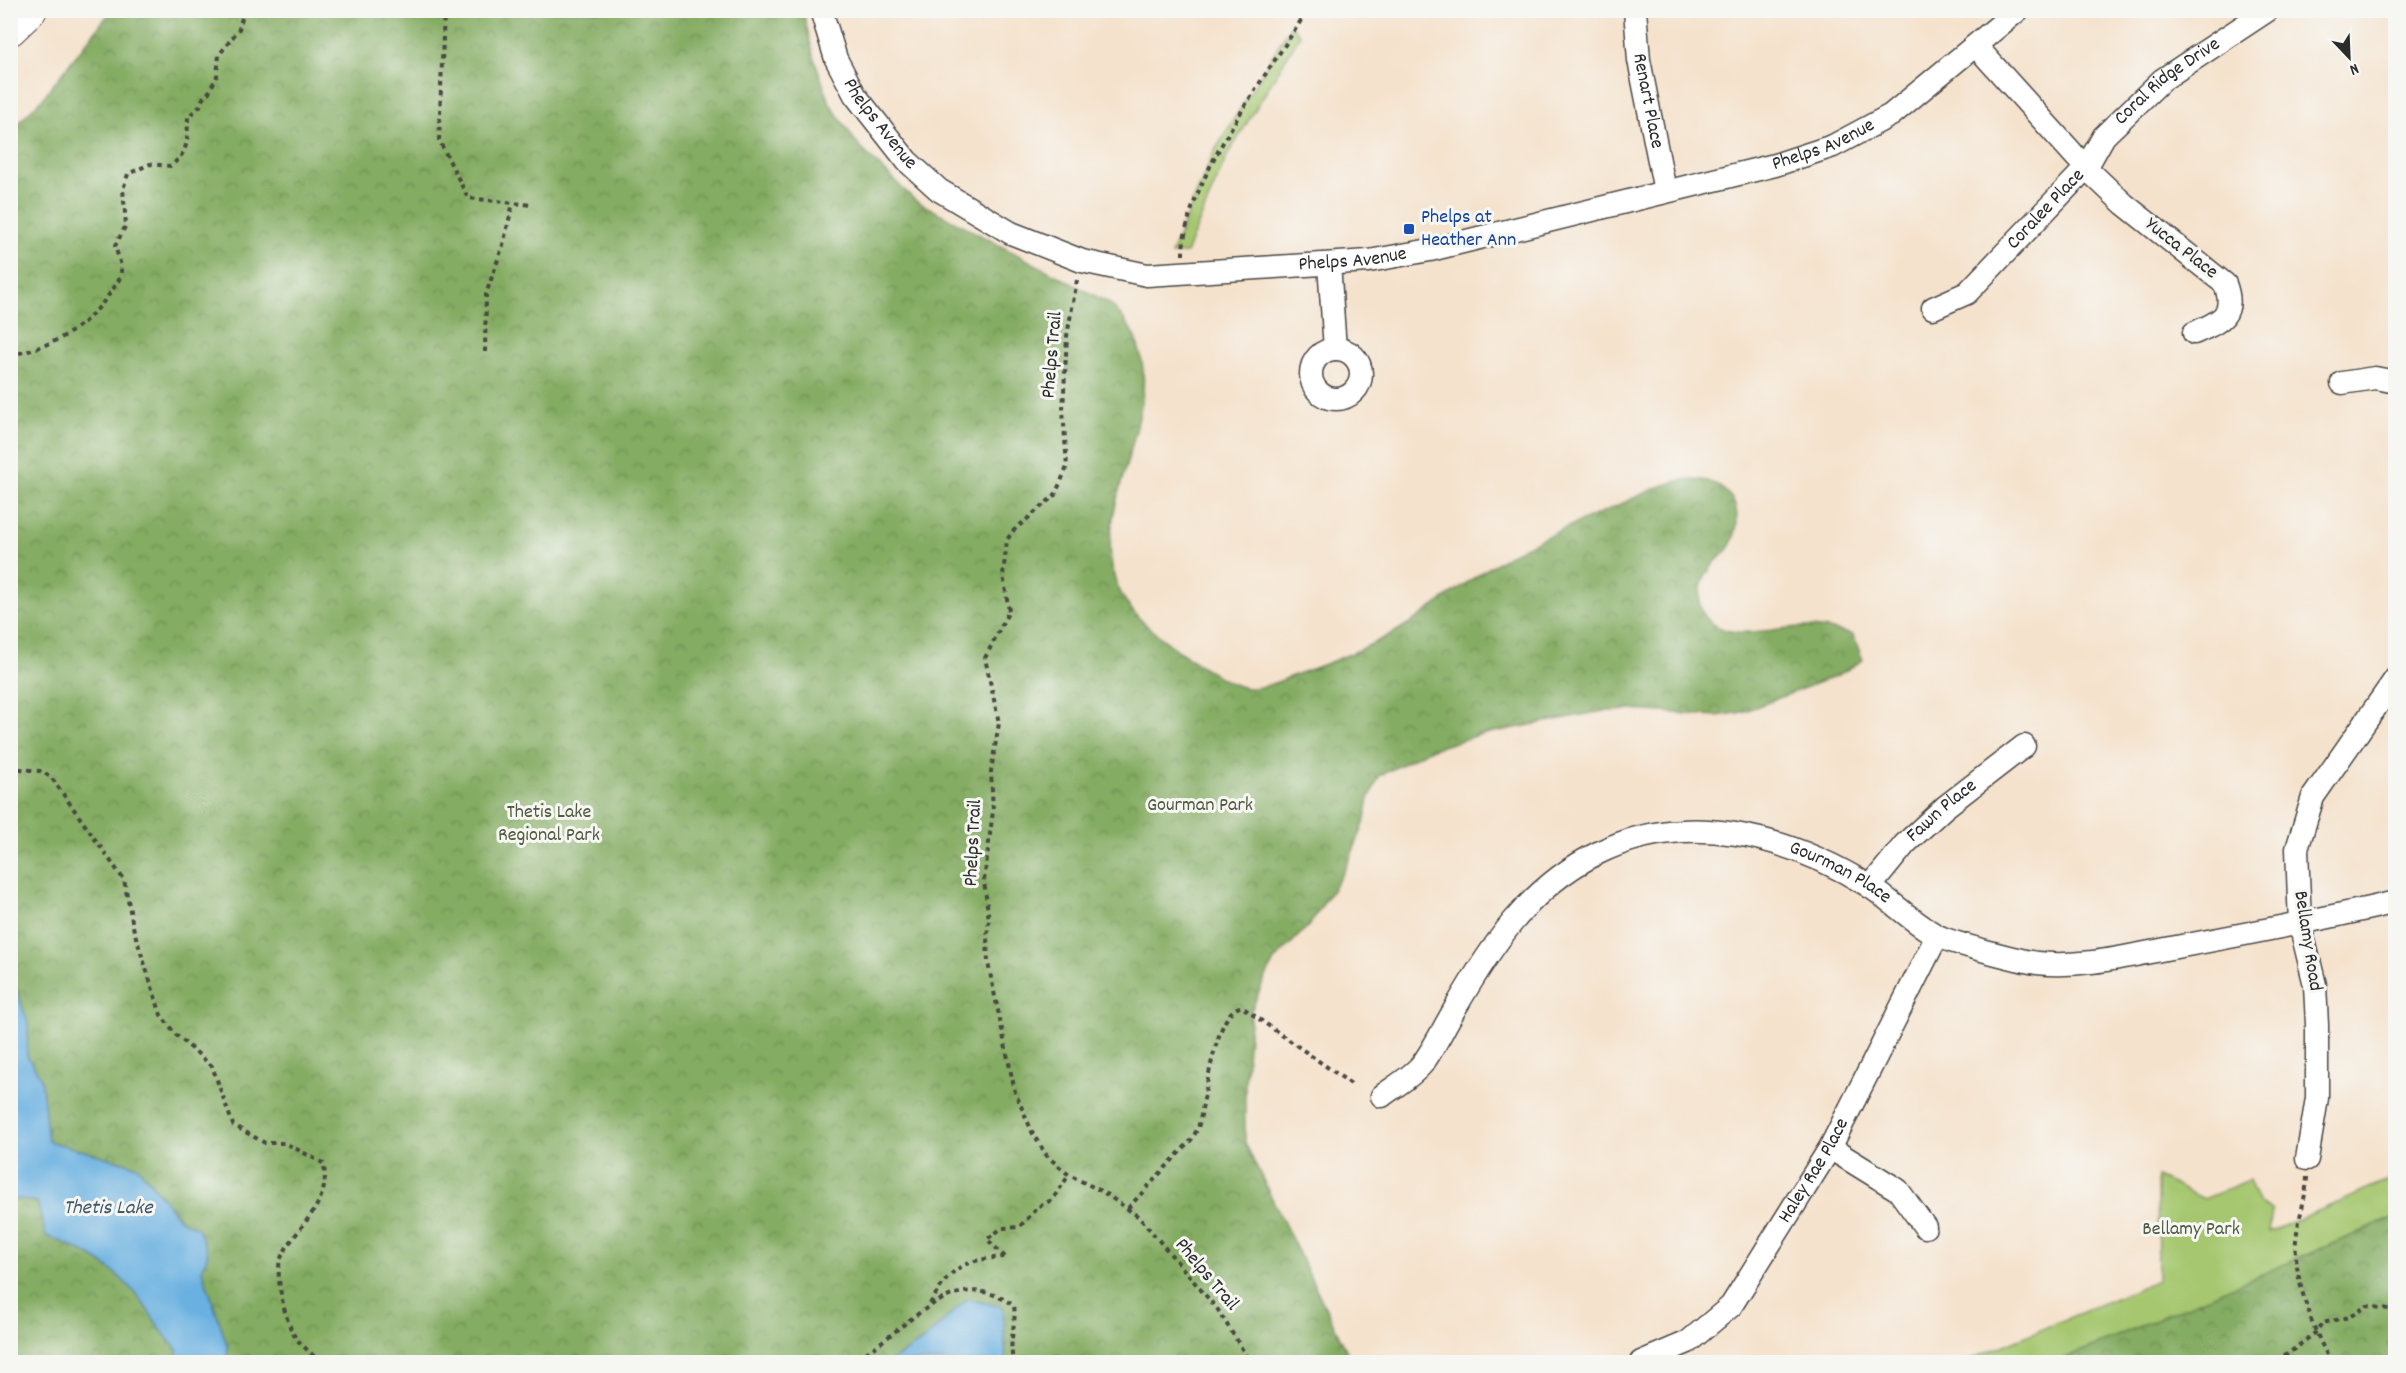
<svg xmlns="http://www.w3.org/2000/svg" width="2406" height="1373" viewBox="0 0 2406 1373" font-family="Dekko,sans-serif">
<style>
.green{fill:#a6c770;stroke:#68794e;stroke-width:1.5}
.forest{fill:url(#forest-crowns);stroke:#586c46;stroke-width:1.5}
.water{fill:#6ab1e1;stroke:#4a6e86;stroke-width:1.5}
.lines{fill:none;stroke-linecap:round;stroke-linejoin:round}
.minor-casing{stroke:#494643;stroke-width:25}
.motorway-casing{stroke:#494643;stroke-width:35}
.path{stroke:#494643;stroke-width:4;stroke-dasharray:4.5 4.5;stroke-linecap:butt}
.minor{stroke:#fff;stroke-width:22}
.motorway{stroke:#fff;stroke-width:33}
.transit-dot{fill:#1a4fb4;stroke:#f6f6f2;stroke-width:2}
.labels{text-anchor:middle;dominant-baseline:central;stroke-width:6;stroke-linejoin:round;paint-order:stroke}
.street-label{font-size:20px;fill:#2b2b2b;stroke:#f6f6f2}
.transit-label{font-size:20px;fill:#164399;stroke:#f6f6f2;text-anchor:start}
.park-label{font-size:20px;fill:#505a40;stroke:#f6f6f2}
.water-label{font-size:21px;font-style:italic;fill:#415a6b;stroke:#f6f6f2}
</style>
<defs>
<pattern id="forest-crowns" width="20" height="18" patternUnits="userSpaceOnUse" patternTransform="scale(1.5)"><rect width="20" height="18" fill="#84ac62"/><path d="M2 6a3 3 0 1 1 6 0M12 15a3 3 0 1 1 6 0" fill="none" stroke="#6c8c51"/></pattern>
</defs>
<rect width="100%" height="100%" fill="#f6f6f2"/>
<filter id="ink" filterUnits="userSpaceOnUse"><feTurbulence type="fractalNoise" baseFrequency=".0167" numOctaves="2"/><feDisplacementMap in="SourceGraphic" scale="12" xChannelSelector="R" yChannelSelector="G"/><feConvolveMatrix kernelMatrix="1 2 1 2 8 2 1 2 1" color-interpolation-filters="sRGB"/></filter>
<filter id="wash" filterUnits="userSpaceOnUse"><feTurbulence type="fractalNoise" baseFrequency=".008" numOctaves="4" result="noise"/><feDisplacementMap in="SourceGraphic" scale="24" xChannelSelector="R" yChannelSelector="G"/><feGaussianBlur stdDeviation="1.35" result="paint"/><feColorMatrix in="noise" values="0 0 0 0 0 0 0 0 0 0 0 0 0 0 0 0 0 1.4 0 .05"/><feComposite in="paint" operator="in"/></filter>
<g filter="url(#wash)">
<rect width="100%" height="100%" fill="#f5e2cc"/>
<!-- green -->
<g class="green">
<path d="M1291,25L1300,35L1227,156L1186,253L1171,254L1214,152Z"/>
<path d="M2157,1177L2204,1199L2249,1180L2258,1202L2272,1210L2269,1232L2395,1178V1362H1964L2158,1280Z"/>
</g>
<!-- forest -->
<g class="forest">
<path d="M111,11H803L813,55L830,104L858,145L875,162L916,201L1109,303C1211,394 1044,530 1143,622C1161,639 1224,686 1247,688C1264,689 1282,680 1297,674C1336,661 1375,645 1410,623C1442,602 1472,577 1506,557C1542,536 1581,522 1619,505C1641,495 1667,480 1692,479C1706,479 1717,483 1727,493C1741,506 1739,531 1729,547C1725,554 1717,559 1712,566C1697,585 1692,614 1718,627C1742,639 1777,627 1802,627C1820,626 1836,630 1853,635L1863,660L1840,674L1743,712L1717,716L1634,710L1603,711L1479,735L1429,750L1379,776L1369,799L1364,824L1354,849L1343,873L1310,924L1274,961L1262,985L1251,1011L1245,1084V1143L1352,1362H1006L1003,1307L967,1299L924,1340L890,1362H227L228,1348L202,1270L208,1253L137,1166L48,1141L41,1078L27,1056L28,1023L11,973V130L42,99Z"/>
<path d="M10,1198L37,1202L46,1236C87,1250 123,1272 147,1309C158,1325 164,1337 178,1350L176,1362H11Z"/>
<path d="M2395,1217V1362H2056Z"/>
</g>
<!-- water -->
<g class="water">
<path d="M10,973L28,1023L27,1056L41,1078L48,1141L137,1166L181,1221L198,1228L208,1253L202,1270L228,1348L227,1362H176L178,1350C164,1337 158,1325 147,1309C123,1272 87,1250 46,1236L37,1202L11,1198Z"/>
<path d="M967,1299L1003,1307L1006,1362H890L924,1340Z"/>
</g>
</g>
<g filter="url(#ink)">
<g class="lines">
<!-- minor casing -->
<g class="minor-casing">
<g id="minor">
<path id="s1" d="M821,10L836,59L855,95L907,161L939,190L1011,233L1082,261L1147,275L1369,261L1430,250L1775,165L1833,146L1891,115L2018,10"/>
<path id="s2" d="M1635,10L1639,60L1665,191"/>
<path d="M1329,264L1335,349"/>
<path id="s3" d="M1933,308L1967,293L2086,168L1976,46"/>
<path id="s4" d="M2194,333C2219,322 2237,316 2225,284L2124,204L2086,168L2104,136L2162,80L2268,10"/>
<circle cx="1336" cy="374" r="25"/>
<path d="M2342,383L2375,378L2396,382"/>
<path id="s5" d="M1870,887L1905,844L1945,807L2024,746"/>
<path id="s6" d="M1382,1096C1395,1086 1413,1076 1423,1063C1434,1048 1443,1029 1453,1012C1490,948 1527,889 1596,854C1686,808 1788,836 1869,886C1892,901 1912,922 1936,935C1948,942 2021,961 2037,963C2082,968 2128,956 2171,948C2246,934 2321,920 2396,902"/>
<path d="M1830,1148L1898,1190L1925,1227"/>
<path d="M2307,1159L2317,1098V1025L2315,985L2300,924L2297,849L2313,797L2396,678"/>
<path id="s7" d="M1641,1362L1688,1342L1731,1306L1830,1148L1937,936"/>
</g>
</g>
<!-- motorway casing -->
<g class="motorway-casing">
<path id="motorway" d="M10,29L30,10"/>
</g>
<!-- path -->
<g class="path">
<path d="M444,10L439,140L468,198L531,205"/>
<path d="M1183,255C1183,184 1267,75 1305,14"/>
<path d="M1077,280L1067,336L1063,410L1067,467L1055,495L1013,531L1007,540L1003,575L1009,611L985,658L999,723L991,771L993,811L984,881L989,920L987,937L988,963L1015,1092L1033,1134L1047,1156L1069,1175L1103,1192L1139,1217L1218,1310L1250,1362"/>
<path d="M485,352L486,294L503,245L513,203"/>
<path d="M10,355C53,347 85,329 110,293C114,287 120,281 121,273C122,264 117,254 115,246L126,225L123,189L128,174L150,164L170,166C190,152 187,139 188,117L200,106L203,98L209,92L217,76L219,55L239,29L244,10"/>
<path d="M10,768L40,771L51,777L124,880L134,931L161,1015L175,1034L212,1066L233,1125L265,1143H285L323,1163C334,1203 295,1227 281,1258C274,1274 285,1320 294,1335C300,1345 311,1352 319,1362"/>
<path d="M2307,1177C2306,1199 2298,1219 2296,1240C2293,1277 2313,1331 2331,1362"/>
<path d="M1128,1208L1192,1139L1198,1128C1205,1104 1215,1006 1242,1007L1354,1086"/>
<path d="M1005,1257L987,1239L1002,1228L1019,1227L1041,1205L1052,1200L1069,1175"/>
<path d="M930,1304C951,1268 961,1260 1004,1257"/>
<path d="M850,1362C903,1337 951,1259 1014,1306C1017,1324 1007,1344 1014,1362"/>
<path d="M2277,1362L2315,1333L2322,1323L2349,1317L2367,1306L2396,1310"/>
</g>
<!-- minor -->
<use href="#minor" class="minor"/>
<!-- motorway -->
<use href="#motorway" class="motorway"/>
</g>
</g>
<!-- markers -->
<rect class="transit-dot" x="1403" y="223" width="12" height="12" rx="3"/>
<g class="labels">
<!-- street labels -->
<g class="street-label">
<text stroke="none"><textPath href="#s4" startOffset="370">Coral Ridge Drive</textPath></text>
<text stroke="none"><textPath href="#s2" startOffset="92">Renart Place</textPath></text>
<text stroke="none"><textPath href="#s1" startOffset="130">Phelps Avenue</textPath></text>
<text stroke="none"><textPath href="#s1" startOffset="1138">Phelps Avenue</textPath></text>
<text stroke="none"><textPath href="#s3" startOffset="152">Coralee Place</textPath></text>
<text transform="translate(2181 249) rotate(38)">Yucca Place</text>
<text stroke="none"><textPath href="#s1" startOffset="652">Phelps Avenue</textPath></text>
<text transform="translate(1053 355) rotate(-85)">Phelps Trail</text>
<text stroke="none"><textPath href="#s5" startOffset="105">Fawn Place</textPath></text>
<text transform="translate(974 843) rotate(-87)">Phelps Trail</text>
<text stroke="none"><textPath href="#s6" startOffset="584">Gourman Place</textPath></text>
<text transform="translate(2307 941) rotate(81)">Bellamy Road</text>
<text stroke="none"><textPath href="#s7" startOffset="266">Haley Rae Place</textPath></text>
<text transform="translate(1206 1275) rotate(50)">Phelps Trail</text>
</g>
<!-- transit labels -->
<g class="transit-label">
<text x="1421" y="218">Phelps at<tspan x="1421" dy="23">Heather Ann</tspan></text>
</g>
<!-- park labels -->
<g class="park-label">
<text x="1200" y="806">Gourman Park</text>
<text x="549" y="813">Thetis Lake<tspan x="549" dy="23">Regional Park</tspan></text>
<text x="2191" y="1230">Bellamy Park</text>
</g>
<!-- water labels -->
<g class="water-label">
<text x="108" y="1209">Thetis Lake</text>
</g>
</g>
<!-- margin -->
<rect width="2406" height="1373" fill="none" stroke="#f6f6f2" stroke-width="36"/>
<!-- north arrow -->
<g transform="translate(2349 57) rotate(157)" stroke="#f6f6f2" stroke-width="4.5" paint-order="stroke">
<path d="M0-4.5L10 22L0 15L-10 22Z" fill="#2b2b2b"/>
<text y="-9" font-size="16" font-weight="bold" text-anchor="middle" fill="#2b2b2b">N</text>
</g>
</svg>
